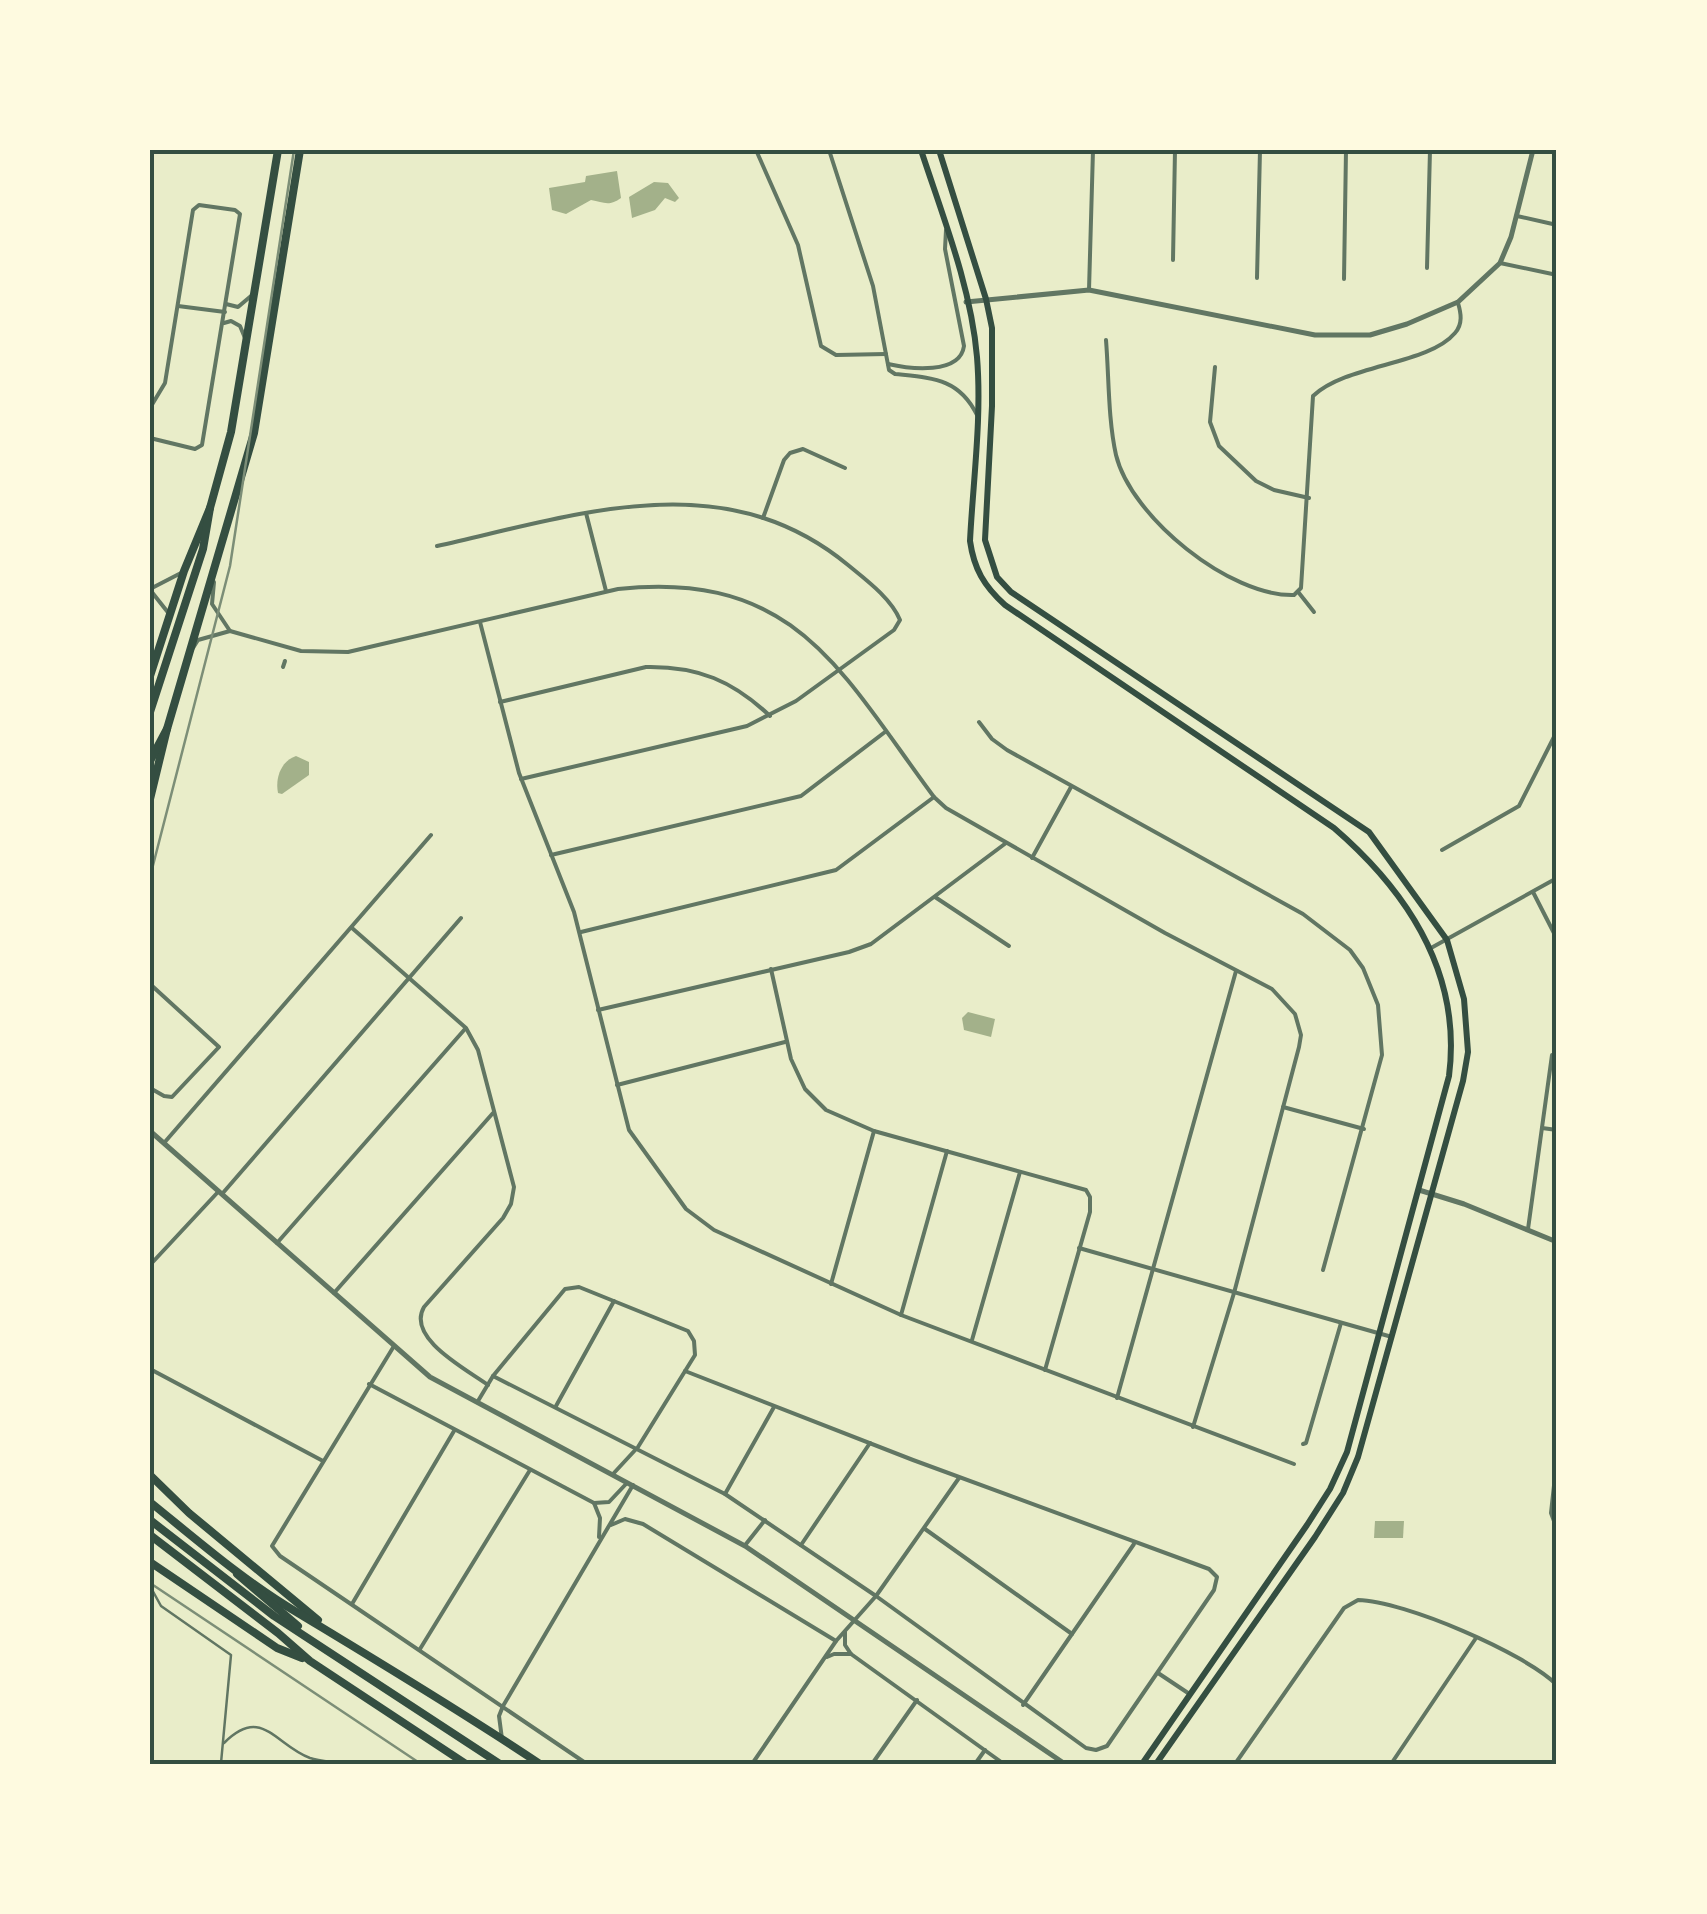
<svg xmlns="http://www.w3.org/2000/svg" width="1707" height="1914" viewBox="0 0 1707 1914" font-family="Raleway,sans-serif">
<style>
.water{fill:#a3b18a}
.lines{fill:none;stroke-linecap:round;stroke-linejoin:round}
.service{stroke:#617663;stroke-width:2.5}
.minor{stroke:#617663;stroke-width:4}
.tertiary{stroke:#617663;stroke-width:5}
.secondary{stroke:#344e41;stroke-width:6}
.trunk{stroke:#344e41;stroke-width:8}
.motorway{stroke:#344e41;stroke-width:8}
.tram{stroke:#7c8e77;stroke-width:2.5}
.neatline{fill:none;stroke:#344e41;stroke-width:4}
</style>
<rect width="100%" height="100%" fill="#e9edc9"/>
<!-- water -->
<g class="water">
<path d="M617,171L621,198C609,207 603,202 591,200L566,214L552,210L549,188L585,182L586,176Z"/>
<path d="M654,182L668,183L679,198L675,202L665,198L655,210L632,218L629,197Z"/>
<path d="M296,756L309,762V775L282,794L278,793C275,778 281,761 296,756Z"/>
<path d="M968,1012L995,1019L991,1037L964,1030L962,1018Z"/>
<path d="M1375,1521H1404L1403,1538H1374Z"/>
</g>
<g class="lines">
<!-- service -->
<g class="service">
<path d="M150,1586L161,1606L231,1655L221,1763L228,1764"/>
<path d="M224,1743C262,1705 275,1745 310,1758C320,1761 333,1762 343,1764"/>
</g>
<!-- minor -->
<g class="minor">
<path d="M756,150L798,245L821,346L836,355L886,354"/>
<path d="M829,150L873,286L889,370L895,374C932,378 959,378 977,415"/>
<path d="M1517,216L1557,225"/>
<path d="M1173,260L1175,150"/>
<path d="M1500,263L1557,275"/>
<path d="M1427,268L1430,150"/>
<path d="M1257,278L1260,150"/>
<path d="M1344,279L1346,150"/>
<path d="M1089,290L1093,150"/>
<path d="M226,304L238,307L251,296"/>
<path d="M178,306L225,312"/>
<path d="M224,323L231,321L240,326L245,338"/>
<path d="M1106,340C1109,377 1108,419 1116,455C1131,517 1230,597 1294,595L1301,588L1313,396C1347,364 1428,365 1455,333C1463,324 1461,313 1458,303"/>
<path d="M888,364C910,369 960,375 964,346L945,249L946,230"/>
<path d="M1215,367L1210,422L1219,446L1256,481L1274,490L1309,498"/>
<path d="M150,408L165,383L193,210L199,205L235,210L240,214L202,445L195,449L150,438"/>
<path d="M586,513L606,591"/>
<path d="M763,518L784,460L790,453L803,449L845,468"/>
<path d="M437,546C577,515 723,462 848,565C865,579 891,598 900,620L894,630L796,701L747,726L521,779"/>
<path d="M214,582L212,604L230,631"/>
<path d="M150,589L181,573"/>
<path d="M151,591L170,615"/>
<path d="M1299,593L1314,612"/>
<path d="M480,622L519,773L574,912L629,1130L686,1209L714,1230L901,1315L1294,1464"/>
<path d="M193,648L198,640L230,631L301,651L348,652L618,589C796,570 841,672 934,797L946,808L1165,933L1272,989L1295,1014L1301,1035L1299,1047L1234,1293L1193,1427"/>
<path d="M283,667L285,661"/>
<path d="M500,702L646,667C698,666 733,681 770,716"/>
<path d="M979,722L992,739L1007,750L1303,914L1350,950L1363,968L1378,1005L1382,1055L1323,1270"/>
<path d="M1442,850L1519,806L1557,731"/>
<path d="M551,855L801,796L885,732"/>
<path d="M1032,858L1071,787"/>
<path d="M1533,892L1557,939"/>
<path d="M935,897L1009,946"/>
<path d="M352,928L466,1028L478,1050L514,1187L511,1204L503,1218L424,1307C406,1338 466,1369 488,1385"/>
<path d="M581,932L836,870L934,797"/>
<path d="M1431,948L1557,878"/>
<path d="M771,969L791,1059L805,1089L826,1110L874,1131L1086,1190L1090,1197V1212L1045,1370"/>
<path d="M150,984L219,1047L172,1097L164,1096L150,1088"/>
<path d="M598,1010L849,952L871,944L1006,843"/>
<path d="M617,1085L785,1042"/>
<path d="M1283,1107L1364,1129"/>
<path d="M1542,1128L1557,1130"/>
<path d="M164,1143L431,835"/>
<path d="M222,1194L461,918"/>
<path d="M1528,1229L1552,1055"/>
<path d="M277,1243L465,1029"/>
<path d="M1079,1248L1392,1337"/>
<path d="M150,1265L218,1192"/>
<path d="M831,1284L874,1131"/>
<path d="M334,1293L493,1113"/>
<path d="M901,1315L947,1151"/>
<path d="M972,1340L1020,1172"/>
<path d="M394,1346L272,1546L280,1556L587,1764"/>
<path d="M150,1369L323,1461"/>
<path d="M493,1376L725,1494L876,1596L1086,1748L1096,1750L1107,1746L1214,1590L1217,1577L1209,1569L913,1460L685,1371"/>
<path d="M369,1384L594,1503L609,1502L626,1484"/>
<path d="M1117,1398L1236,971"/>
<path d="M478,1401L493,1376L565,1289L579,1287L688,1331L694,1341L695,1355L638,1447L613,1474"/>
<path d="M556,1406L614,1301"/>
<path d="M1303,1444L1306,1443L1341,1323"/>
<path d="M1557,1458L1551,1513L1557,1529"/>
<path d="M725,1494L774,1407"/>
<path d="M594,1503L600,1518L599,1537"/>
<path d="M611,1525L625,1519L643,1524L836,1641"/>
<path d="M925,1529L1072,1634"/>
<path d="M746,1544L765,1520"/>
<path d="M801,1545L870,1443"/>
<path d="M352,1604L454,1431"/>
<path d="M845,1632V1645L851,1654L1004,1764"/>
<path d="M420,1649L530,1470"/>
<path d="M827,1657L834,1654H851"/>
<path d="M1158,1673L1188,1693"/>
<path d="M1023,1705L1134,1544"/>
<path d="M502,1739L499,1716L503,1706L633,1485"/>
<path d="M752,1764L836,1641L876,1596L959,1478"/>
<path d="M872,1764L917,1700"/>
<path d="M975,1764L985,1750"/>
<path d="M1235,1764L1344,1608L1358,1600C1404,1601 1525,1653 1557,1685"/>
<path d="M1391,1764L1476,1638"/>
<path d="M1554,1764L1557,1759"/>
</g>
<!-- tertiary -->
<g class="tertiary">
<path d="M966,302L1089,290L1315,335H1370L1407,324L1458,302L1500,263L1511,237L1533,150"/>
<path d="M150,1131L430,1377L745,1546L1065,1764"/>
<path d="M1419,1190L1464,1204L1557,1242"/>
</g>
<!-- secondary -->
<g class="secondary">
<path d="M921,150C943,217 971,287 977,357C982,418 973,481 970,541C974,569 984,586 1005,605L1334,828C1408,892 1462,974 1449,1076L1347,1452L1330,1489L1307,1525L1142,1764"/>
<path d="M939,150L986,299L992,328V406L985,540L997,577L1011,592L1369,832L1447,940L1464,999L1468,1052L1463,1081L1358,1457L1343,1493L1315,1537L1156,1764"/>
</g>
<!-- trunk -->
<g class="trunk">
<path d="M150,676L184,571L210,508L231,432L278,150"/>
<path d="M150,799L167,729L254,433L300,150"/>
</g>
<!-- motorway -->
<g class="motorway">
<path d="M150,712L203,549L210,508"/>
<path d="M150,761L167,729"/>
<path d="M150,1475L189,1513L318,1620"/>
<path d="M150,1502C197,1540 245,1582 298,1613C379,1662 461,1711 540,1764"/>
<path d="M150,1520L274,1616L500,1764"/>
<path d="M150,1535L278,1633L310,1661L466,1764"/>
<path d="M150,1562L277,1648L302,1658"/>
<path d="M237,1574L298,1626"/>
</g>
<!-- tram -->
<g class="tram">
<path d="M150,877L230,566L294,150"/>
<path d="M150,1583L421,1764"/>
</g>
</g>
<!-- border -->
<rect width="1707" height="1914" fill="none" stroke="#fefae0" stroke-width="305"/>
<rect x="152" y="152" width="1402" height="1610" class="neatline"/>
</svg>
